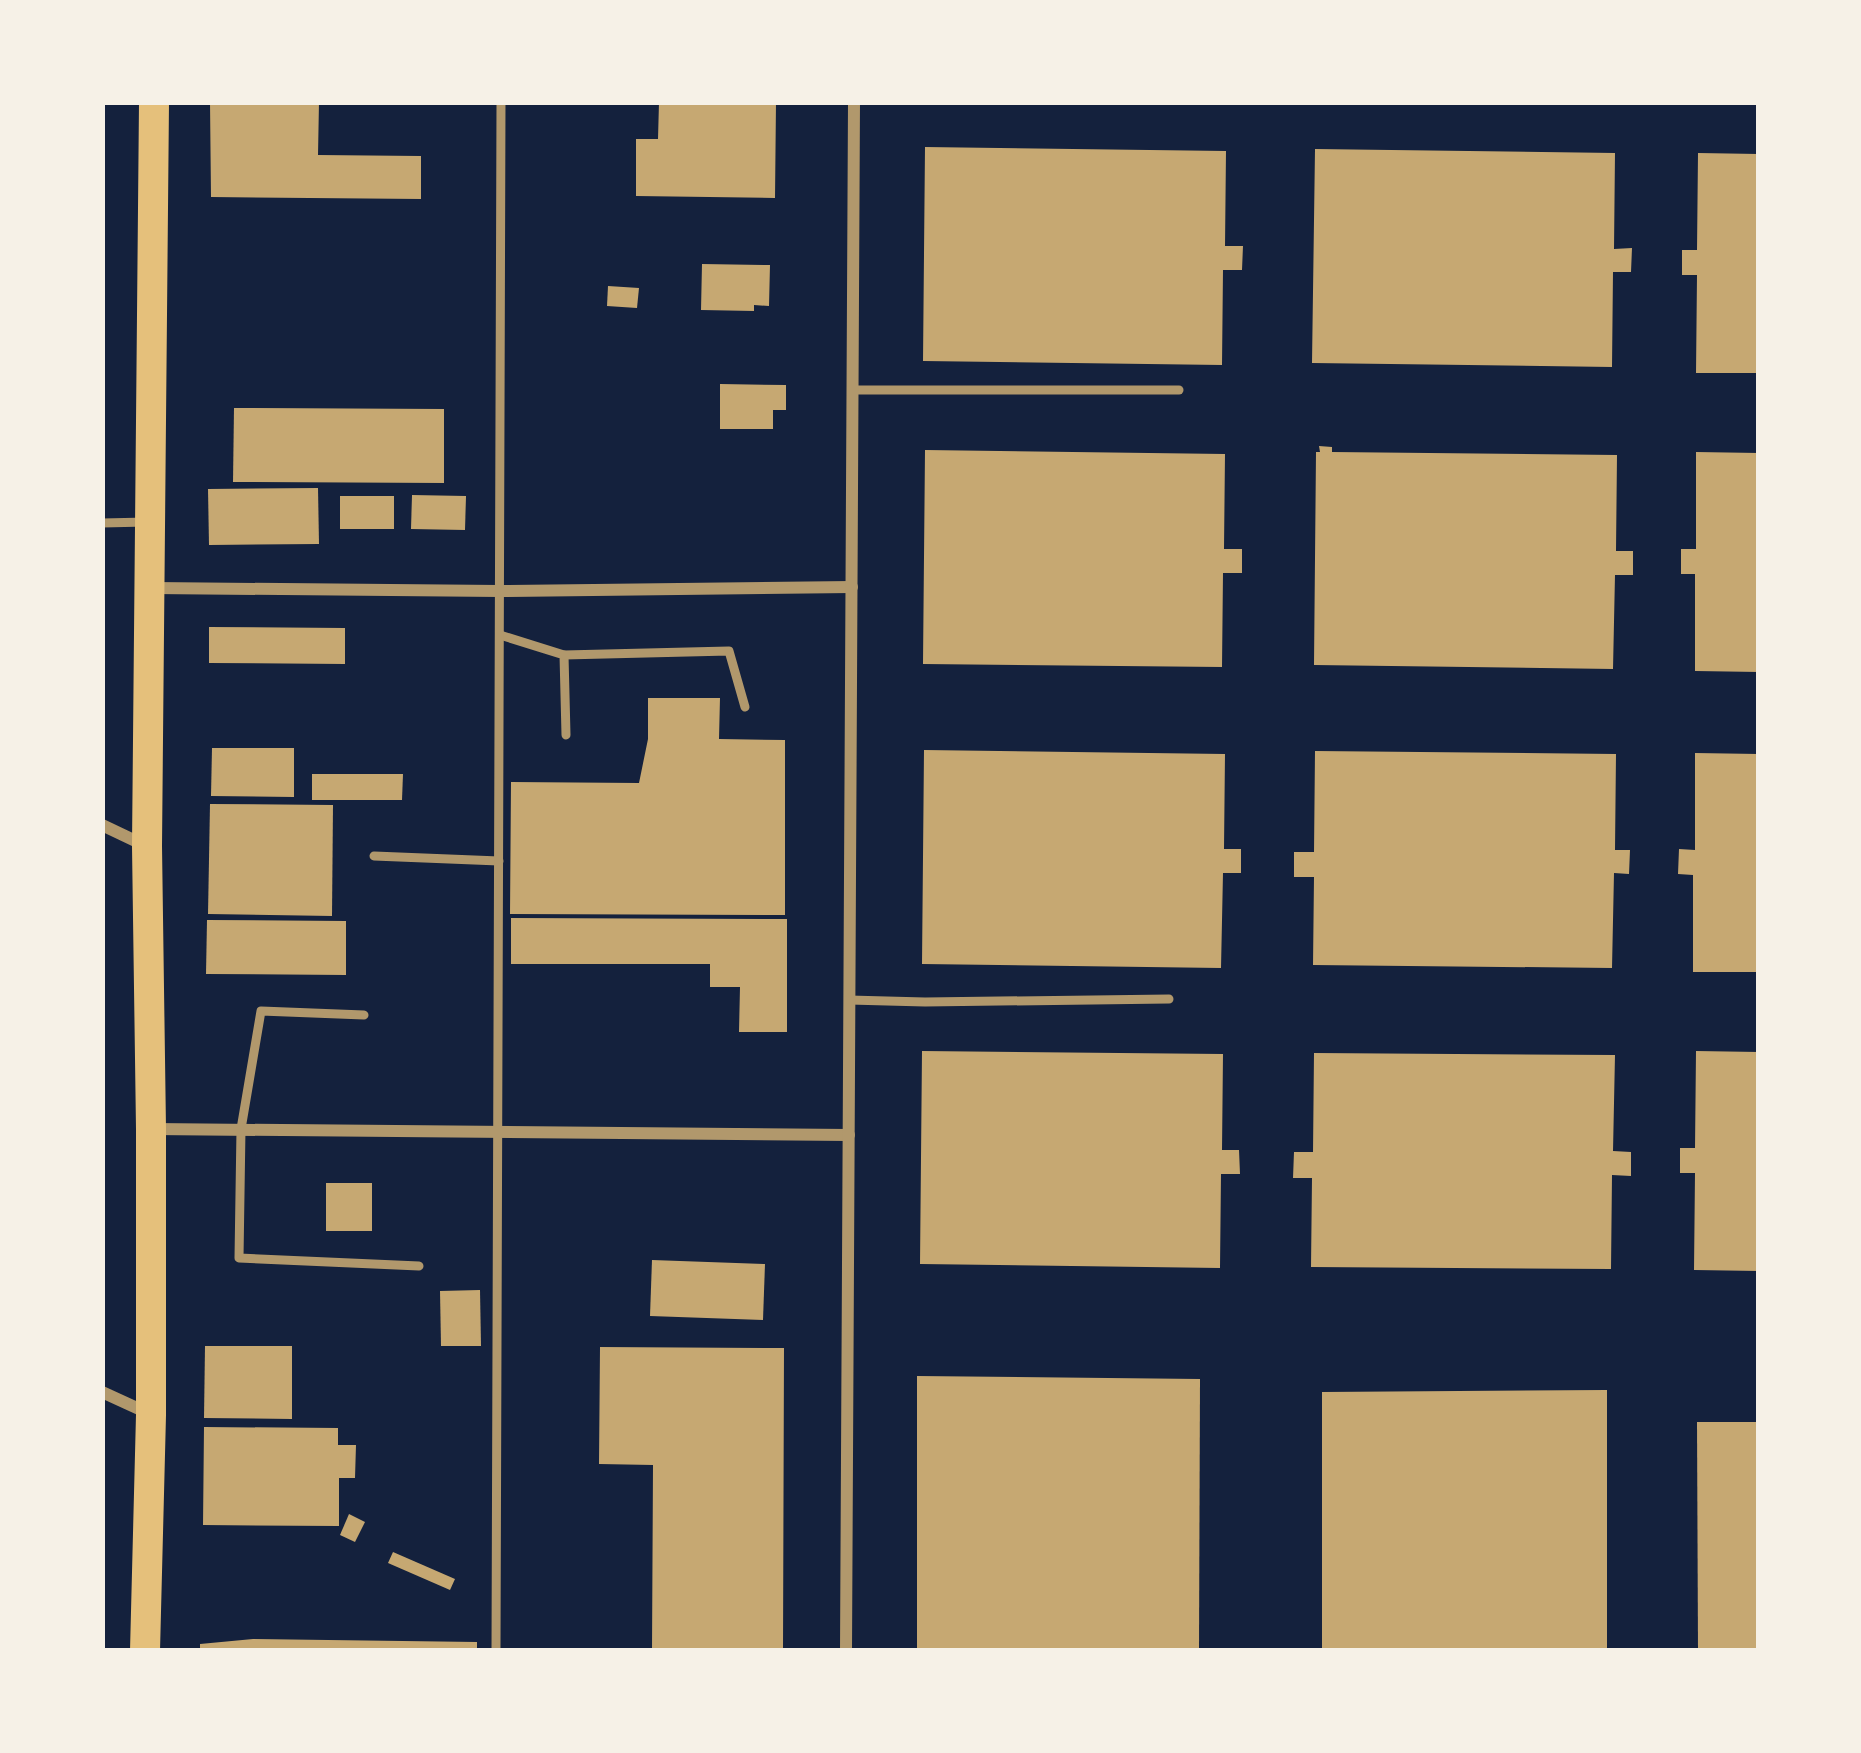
<svg xmlns="http://www.w3.org/2000/svg" width="1861" height="1753" viewBox="0 0 1861 1753" font-family="'Exo 2',sans-serif">
<style>
.building{fill:#c6a872}
.lines{fill:none;stroke-linecap:round;stroke-linejoin:round}
.service{stroke:#b1986c;stroke-width:9}
.minor{stroke:#b1986c;stroke-width:12}
.primary{stroke:#e5c07b;stroke-width:30}
</style>
<rect width="100%" height="100%" fill="#14213d"/>
<!-- building -->
<g class="building">
<path d="M210,102H319L318,155L421,156V199L211,197Z"/>
<path d="M659,102H776L775,198L636,196V139H658Z"/>
<path d="M925,147L1226,151L1225,246H1243L1242,270H1223L1222,365L923,361Z"/>
<path d="M1315,149L1615,153L1614,249L1632,248L1631,272H1613L1612,367L1312,363Z"/>
<path d="M1698,153L1759,154V373H1696L1697,275H1682V250H1697Z"/>
<path d="M702,264L770,265L769,306L754,305V311L701,310Z"/>
<path d="M608,286L639,288L637,308L607,306Z"/>
<path d="M720,384L786,385V410H773V429H720Z"/>
<path d="M234,408L444,409V483L233,482Z"/>
<path d="M1319,446L1332,447V452L1617,455L1616,551H1633V575H1615L1613,669L1314,665L1316,452H1320Z"/>
<path d="M925,450L1225,454L1224,549H1242V573H1223L1222,667L923,664Z"/>
<path d="M1696,452L1759,453V672L1695,671V574H1681V549H1696Z"/>
<path d="M318,488L319,544L209,545L208,489Z"/>
<path d="M412,495L466,496L465,530L411,529Z"/>
<rect x="340" y="496" width="54" height="33"/>
<path d="M209,627L345,628V664L209,663Z"/>
<path d="M648,698H720L719,739L785,740V915L510,914L511,782L639,783L648,739Z"/>
<path d="M212,748H294V797L211,796Z"/>
<path d="M924,750L1225,754L1224,849H1241V873H1223L1221,968L922,964Z"/>
<path d="M1315,751L1616,754L1615,850H1630L1629,874L1614,873L1612,968L1313,965L1314,877H1294V852H1314Z"/>
<path d="M1695,753L1759,754V972H1693V875L1678,874L1679,849L1695,850Z"/>
<path d="M312,774H403L402,800H312Z"/>
<path d="M210,804L333,805L332,916L208,914Z"/>
<path d="M511,918L787,919V1032H739L740,987H710V964H511Z"/>
<path d="M207,920L346,921V975L206,974Z"/>
<path d="M922,1051L1223,1054L1222,1150H1239L1240,1174H1221L1220,1268L920,1264Z"/>
<path d="M1696,1051L1759,1052V1271L1694,1270L1695,1173H1680V1148H1695Z"/>
<path d="M1314,1053L1615,1055L1613,1151L1631,1152V1176L1612,1175L1611,1269L1311,1267L1312,1178H1293L1294,1152H1313Z"/>
<rect x="326" y="1183" width="46" height="48"/>
<path d="M652,1260L765,1264L763,1320L650,1316Z"/>
<path d="M480,1290L481,1346H441L440,1291Z"/>
<path d="M205,1346H292V1419L204,1418Z"/>
<path d="M600,1347L784,1348L783,1651H652L653,1465L599,1464Z"/>
<path d="M917,1376L1200,1379L1199,1651H917Z"/>
<path d="M1607,1390V1651H1322V1392Z"/>
<path d="M1697,1422H1759V1651H1698Z"/>
<path d="M204,1427L338,1428V1445H356L355,1478H339V1526L203,1525Z"/>
<path d="M349,1514L365,1522L355,1542L340,1535Z"/>
<path d="M393,1552L455,1579L450,1590L388,1563Z"/>
<path d="M253,1639L477,1642V1651H200V1644Z"/>
</g>
<g class="lines">
<!-- service -->
<g class="service">
<path d="M853,390H1179"/>
<path d="M102,523L147,522"/>
<path d="M500,635L564,655L566,735"/>
<path d="M564,655L729,651L745,707"/>
<path d="M374,856L499,861"/>
<path d="M849,1000L925,1002L1169,999"/>
<path d="M364,1015L261,1011L241,1129L239,1258L419,1266"/>
<path d="M496,1651L501,102"/>
</g>
<!-- minor -->
<g class="minor">
<path d="M153,588L500,591L852,587"/>
<path d="M102,825L144,845"/>
<path d="M153,1129L849,1135"/>
<path d="M102,1392L150,1414"/>
<path d="M846,1651L854,102"/>
</g>
<!-- primary -->
<path class="primary" d="M145,1651L151,1415V1129L147,846L154,102"/>
</g>
<!-- border -->
<rect width="1861" height="1753" fill="none" stroke="#f6f1e7" stroke-width="210"/>
</svg>
